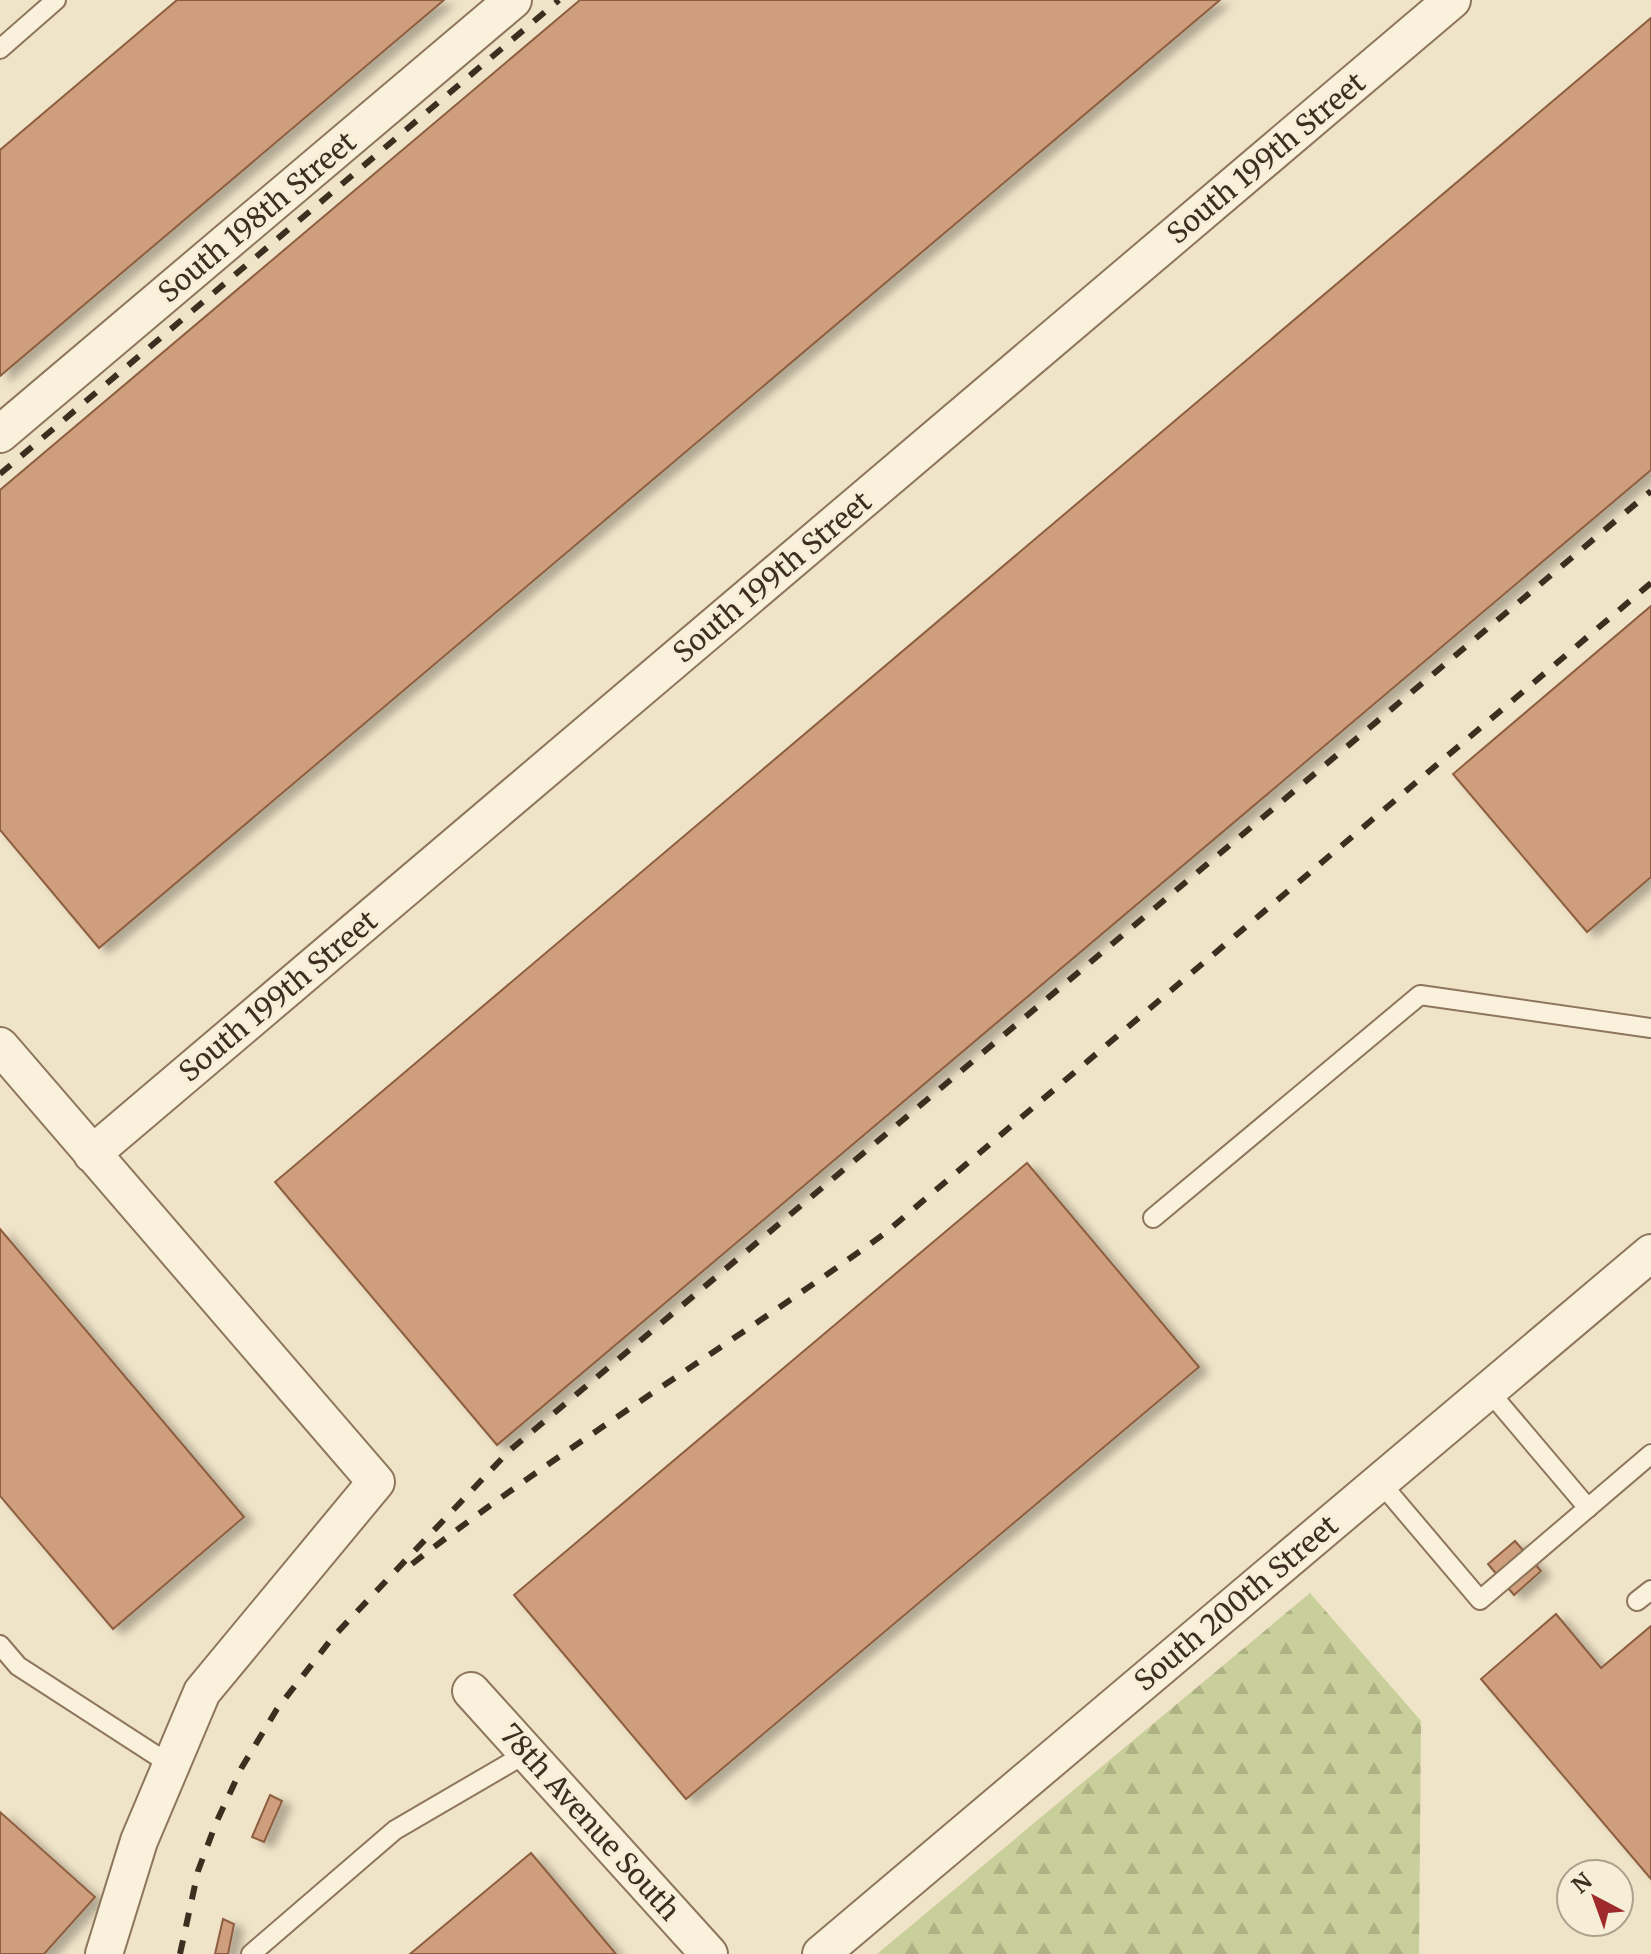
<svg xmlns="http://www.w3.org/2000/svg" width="1651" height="1954" viewBox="0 0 1651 1954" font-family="Merriweather,serif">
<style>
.forest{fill:url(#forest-firs)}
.building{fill:#cf9f7d;stroke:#8d5f41;stroke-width:2;filter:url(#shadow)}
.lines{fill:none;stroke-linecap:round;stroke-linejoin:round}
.lane-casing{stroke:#8d765c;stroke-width:22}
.street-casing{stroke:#8d765c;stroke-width:40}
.lane{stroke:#faf1dc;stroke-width:18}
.street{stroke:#faf1dc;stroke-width:36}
.rail{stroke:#3d2e20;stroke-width:6;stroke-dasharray:14 14;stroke-linecap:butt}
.labels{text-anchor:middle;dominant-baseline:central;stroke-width:6;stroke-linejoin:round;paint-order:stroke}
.street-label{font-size:28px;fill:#3d2e20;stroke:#f7eed8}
</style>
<defs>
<pattern id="forest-firs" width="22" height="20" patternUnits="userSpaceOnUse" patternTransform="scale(2)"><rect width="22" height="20" fill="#c9cf9b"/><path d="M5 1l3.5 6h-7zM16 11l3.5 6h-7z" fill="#aeb285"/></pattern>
<filter id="shadow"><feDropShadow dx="9" dy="5" stdDeviation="4" flood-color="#0004"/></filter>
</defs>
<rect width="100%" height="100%" fill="#f0e4c8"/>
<!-- forest -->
<path class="forest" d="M1310,1593L1421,1721L1419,1954H877Z"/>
<!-- building -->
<g class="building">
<path d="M177,0H444L0,376V150Z"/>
<path d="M580,0H1220L99,948L0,830V490Z"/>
<path d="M1651,18V470L497,1445L275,1182Z"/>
<path d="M1651,606V877L1587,932L1453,774Z"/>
<path d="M1027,1163L1199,1367L686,1799L514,1595Z"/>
<path d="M0,1229L244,1517L113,1629L0,1496Z"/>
<path d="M1515,1541L1541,1571L1514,1595L1488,1564Z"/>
<path d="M1556,1614L1601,1668L1651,1626V1879L1481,1679Z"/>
<path d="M270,1795L282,1801L264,1842L252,1837Z"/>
<path d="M0,1812L95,1897L44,1954H0Z"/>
<path d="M531,1853L616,1954H410Z"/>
<path d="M223,1919L234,1924L228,1954H215Z"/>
</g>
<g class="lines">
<!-- lane casing -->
<g class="lane-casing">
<g id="lane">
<path d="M0,49L56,0"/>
<path d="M1153,1218L1420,995L1651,1028"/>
<path d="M1488,1390L1588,1508"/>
<path d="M1380,1482L1480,1600L1651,1454"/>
<path d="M1637,1601L1651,1590"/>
<path d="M0,1645L18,1666L171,1765"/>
<path d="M251,1954L395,1830L527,1753"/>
</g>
</g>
<!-- street casing -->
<g class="street-casing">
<g id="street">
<path d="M0,434L513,0"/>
<path d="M0,1046L376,1482L202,1692L139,1841L104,1954"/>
<path d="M92,1154L1452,0"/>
<path d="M471,1691L709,1954"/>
<path d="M821,1954L1651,1253"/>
</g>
</g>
<!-- lane -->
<use href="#lane" class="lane"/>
<!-- street -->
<use href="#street" class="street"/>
<!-- rail -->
<g class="rail">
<path d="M0,474L559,0"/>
<path d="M412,1564C564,1446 729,1346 884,1234L1651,583"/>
<path d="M180,1954L198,1871L216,1823L242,1767L277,1709L333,1637L509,1451L1651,491"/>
</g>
</g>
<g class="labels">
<!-- street labels -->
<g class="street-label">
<text transform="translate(1266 158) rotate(-40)">South 199th Street</text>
<text transform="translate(257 217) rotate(-40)">South 198th Street</text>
<text transform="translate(772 577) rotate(-40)">South 199th Street</text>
<text transform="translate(278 996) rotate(-40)">South 199th Street</text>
<text transform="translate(1236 1603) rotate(-40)">South 200th Street</text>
<text transform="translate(590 1822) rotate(48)">78th Avenue South</text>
</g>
</g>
<!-- north arrow -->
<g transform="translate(1595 1898) rotate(319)"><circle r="38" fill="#f7eed8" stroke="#ada18e" stroke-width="2"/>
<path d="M0-6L14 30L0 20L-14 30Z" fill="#9e2a2b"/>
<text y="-12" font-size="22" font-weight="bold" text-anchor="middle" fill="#3d2e20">N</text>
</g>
</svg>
